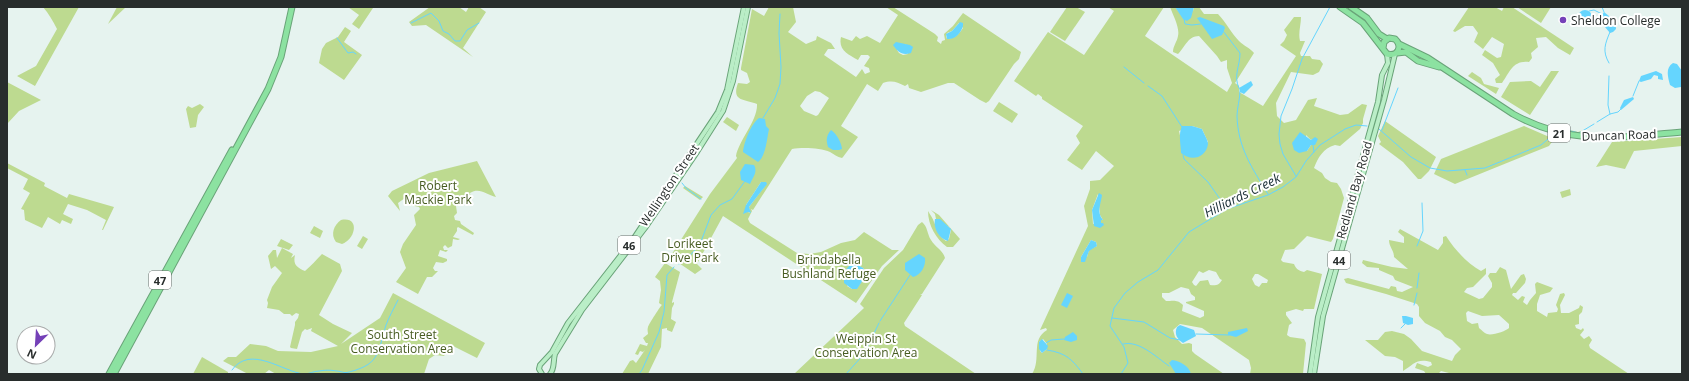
<svg xmlns="http://www.w3.org/2000/svg" width="1689" height="381" viewBox="0 0 1689 381" font-family="'Open Sans',sans-serif">
<style>
.green{fill:#bdda90;fill-rule:evenodd}
.water{fill:#65d5fe}
.lines{fill:none;stroke-linecap:round;stroke-linejoin:round}
.stream{stroke:#65d5fe;stroke-width:1}
.major-casing{stroke:#69a378;stroke-width:6}
.highway-casing{stroke:#69a378;stroke-width:7}
.major{stroke:#baeec7;stroke-width:4}
.highway{stroke:#8ce2a1;stroke-width:5}
.poi-dot{fill:#7541b8;stroke:#fff;stroke-width:1.5}
.labels{text-anchor:middle;dominant-baseline:central;stroke-width:4;stroke-linejoin:round;paint-order:stroke}
.shield{fill:#fff;stroke:#686c6b;stroke-width:1}
.shield-label{font-size:11px;font-weight:bold;fill:#282d2c}
.poi-label{font-size:12px;fill:#282d2c;stroke:#fff;text-anchor:start}
.street-label{font-size:12px;fill:#282d2c;stroke:#fff}
.park-label{font-size:12px;fill:#475c21;stroke:#fff}
.water-label{font-size:13px;font-style:italic;fill:#182c34;stroke:#fff}
</style>
<rect width="100%" height="100%" fill="#e6f3ef"/>
<!-- green -->
<g class="green">
<path d="M43,7H79L35,86L17,76L36,66L57,29C53,21 49,14 43,7Z"/>
<path d="M117,7H126L108,24Z"/>
<path d="M348,7H373V8L359,29L352,24L359,15Z"/>
<path d="M430,7H459L466,12L469,7H479L486,12L463,48L473,57L426,25L412,26L409,22Z"/>
<path d="M769,7L774,8L793,7L796,22L788,32L806,44L816,40L817,36L831,43L835,49H828L824,55L856,77L862,69L865,74L870,72L869,68L864,66L870,57L868,55H861L858,60C848,54 838,50 841,37L852,41L856,36L860,39L867,36L880,43L898,15L886,7H893L935,34L938,37L937,41L941,44L942,41L945,40L944,34L953,26L963,13L1021,52L1019,59L1014,64L989,101L986,103L980,100L954,83H948L921,92L909,88L908,84L905,86C897,82 892,80 883,83L878,91L867,84L841,126L858,137L843,157L842,158C837,157 834,154 830,152C821,148 803,147 792,149L753,210L751,209L752,211L748,219L750,223L797,253L809,254L821,252L841,243L855,240L864,232L892,250H899L882,266L856,303L723,216L697,264L702,269L695,274L670,257L710,194L737,158L736,156C739,140 758,120 757,104C745,99 731,102 738,83L747,84L750,82L747,73L741,70V68L752,9L764,16ZM959,23L963,28C958,35 956,38 947,39L946,36L947,33L952,31ZM899,44H906L908,54L903,55L899,53L897,50ZM815,91L820,92L829,98L818,115L816,116L804,111L800,106L807,96ZM761,182H763L765,186L749,207L750,213L748,212L746,205ZM856,264L863,268L867,274L857,288L852,289L847,286Z"/>
<path d="M1067,7H1076L1085,12L1065,41L1050,32Z"/>
<path d="M1108,7H1164L1145,36L1227,92L1232,83L1227,68V60L1221,62L1217,56L1199,36C1188,36 1185,47 1178,54L1173,52C1173,46 1177,42 1178,36C1180,28 1173,15 1170,7H1175L1179,12L1193,11L1194,7H1199L1204,14H1218C1226,22 1231,33 1239,41C1244,46 1250,48 1254,53L1235,83L1239,86V92L1263,106L1296,56L1280,45L1284,41L1287,35L1284,30L1294,17H1301C1301,25 1298,33 1300,41H1305L1300,53L1301,56H1310L1312,59L1320,60L1323,64L1319,72L1313,75L1291,72L1276,103L1277,116L1284,123L1296,120L1308,100L1317,98L1314,106L1340,115L1348,114L1362,104L1367,105L1363,119V123L1360,129L1340,146L1335,145C1323,148 1318,158 1314,168L1322,173L1325,178L1331,182L1337,183L1341,189L1344,198L1333,239L1331,242L1307,236L1294,249L1285,250L1281,260L1283,262L1294,264C1296,269 1299,271 1304,272L1307,270L1322,274L1314,309H1304L1303,311L1296,309L1286,312V315L1292,323L1289,325L1287,335L1290,337L1304,339L1306,343L1303,374H1250L1251,368L1249,360L1202,328L1180,324L1173,330L1175,337L1182,344L1189,343L1192,344V351L1195,354L1224,374H1032C1042,359 1030,340 1047,330L1046,328L1040,330L1088,226L1084,206L1090,189V181L1100,180L1114,166L1096,151L1082,170L1067,160L1080,143L1076,136L1083,126L1042,99V97L1038,94L1036,96L1014,81L1048,32L1084,55L1114,11ZM1192,126L1202,129L1208,142L1181,153V140L1179,131ZM1306,135L1311,140L1313,139L1315,145H1311L1307,151ZM1098,194L1100,215L1103,220H1101V223L1093,224L1092,210ZM1091,240L1096,242L1097,246L1089,250L1087,257H1081ZM1209,270L1216,272L1220,279L1222,280C1219,285 1216,286 1210,285L1208,280L1200,281L1196,286L1194,285L1192,282L1199,271L1203,273ZM1255,274H1258L1268,280L1267,283H1262L1259,287L1255,285L1252,279ZM1181,287L1189,289L1191,294L1195,297V300L1186,302V303L1204,311V316L1200,318L1182,311L1183,305C1177,299 1173,301 1166,301L1162,297V293H1169ZM1043,339L1047,344V349L1042,353L1040,351L1039,342Z"/>
<path d="M1469,7H1495L1502,11L1504,7H1512L1574,48L1570,55L1558,48L1546,37L1536,38L1538,47L1531,53L1532,58L1529,62C1513,60 1510,72 1502,83H1496L1495,79L1500,75L1493,63L1482,55L1485,50L1497,58L1501,57L1504,44L1492,37L1483,49L1474,42L1478,33L1473,26H1465L1455,32L1453,31Z"/>
<path d="M1517,7H1551L1541,23Z"/>
<path d="M345,27L351,31L344,42L362,55L344,80L319,63L322,49L326,43L338,37Z"/>
<path d="M1551,71H1559L1530,115L1501,97L1510,82L1531,81L1540,87Z"/>
<path d="M1472,72L1481,78L1484,84L1499,88L1496,94L1468,76Z"/>
<path d="M7,82L41,100L19,111L7,124Z"/>
<path d="M999,102L1018,114L1012,123L993,111Z"/>
<path d="M200,104L204,107L198,115L196,127L190,128L186,109L188,106L192,108Z"/>
<path d="M727,117L739,125L736,131L723,122Z"/>
<path d="M1385,121L1436,157L1429,171L1421,179H1418L1403,162L1379,144L1381,142L1378,136Z"/>
<path d="M1524,126L1554,139L1549,146L1455,184L1434,174L1441,159Z"/>
<path d="M1558,127L1578,132L1583,130L1593,134V136L1556,129Z"/>
<path d="M1682,137V146L1634,151L1625,169L1606,165L1596,167L1612,142Z"/>
<path d="M477,161L496,197C486,195 480,187 470,193L471,199L467,202L456,206L457,213L454,216L455,220L460,221L461,224L474,233L473,235L458,227L457,228V231L453,237L460,239L458,240L453,239L452,246L448,248L445,245L443,247L444,250H448L446,252L440,250L438,256L447,259V261L443,263L436,262L433,268L435,271H438L432,277H427L418,294L396,282L406,268L400,252L403,244L416,225L414,215L420,209L419,207L410,205L411,202L405,198L398,203L400,211L388,196L392,191L429,173Z"/>
<path d="M7,163L45,183L44,186L67,198L69,194L114,207L103,230H102L106,220L87,210L68,204L63,214L73,219L71,224L62,220L60,224L48,217L42,228L25,220L24,210L21,209L30,193L23,189L28,179L7,168Z"/>
<path d="M685,186L703,197L700,200L683,188Z"/>
<path d="M1570,189L1571,195L1562,198L1560,192Z"/>
<path d="M931,210L939,215L960,239L953,247H947C936,239 928,225 928,211C930,215 933,218 934,222C938,230 938,236 946,241L949,239L951,230L949,227L936,219L935,214Z"/>
<path d="M341,220C360,216 356,239 342,244L336,242C330,234 334,225 341,220Z"/>
<path d="M922,222C928,227 927,234 931,240C935,247 943,250 945,258L922,294H920L922,295L904,323L905,326L976,374H794L864,308L860,304L884,268L903,250L918,225Z"/>
<path d="M314,226L323,231L320,238L310,233Z"/>
<path d="M1400,229L1438,250L1443,243V237L1446,236C1455,250 1467,263 1481,271L1486,268V274L1473,287L1467,288L1464,292L1479,299L1483,298L1492,287V283L1488,276L1490,273H1496L1500,267L1506,270L1511,289L1521,275L1524,274L1526,279L1525,283L1516,293H1513L1512,295L1518,300L1522,296L1525,297L1523,302L1527,305L1530,300L1536,293L1535,284L1537,282L1553,288L1550,292L1540,295L1537,304V311L1547,317L1548,313L1557,312L1558,309L1556,305L1560,294L1564,293L1565,295L1560,305L1561,313H1569L1579,308L1580,305L1583,307L1582,312L1579,315V324L1575,325L1576,328L1581,330L1583,328L1584,330L1580,335L1584,339L1589,336L1592,340L1589,345L1590,348L1629,374H1453L1441,371L1438,374H1426L1424,371L1415,368L1417,363L1428,367L1432,365L1431,362C1417,358 1414,364 1403,371V361L1395,357L1385,356L1365,340H1378L1385,332L1392,331L1404,334L1411,339L1422,351L1452,361L1455,355L1461,349L1452,340L1445,337L1440,331L1425,323L1419,316V307L1417,304L1386,294L1346,283L1344,279L1348,278L1389,289L1391,286L1396,287L1397,291L1402,292L1413,287L1395,280L1393,276L1379,270V268L1367,267L1362,263L1363,260L1392,267L1408,269L1394,257C1394,250 1389,247 1389,240L1404,243V237L1398,232ZM1468,311L1482,316L1499,315L1509,324V328C1506,331 1492,336 1487,334C1484,333 1482,330 1479,328L1478,323L1472,324L1467,321L1466,313Z"/>
<path d="M363,236L368,239L362,249L357,246Z"/>
<path d="M281,239L293,245L289,250L277,246Z"/>
<path d="M282,248L293,254L291,258L295,255C293,264 296,267 305,271C311,266 316,260 322,254L340,264L342,271L319,315L333,324L352,333L341,344L380,318L393,293L485,343L477,358L451,345L444,356L435,355L429,359L424,374H276L269,370L264,374H248L223,361L228,357H236L250,344L266,346L278,351L311,352L338,346L311,331L312,328L307,330L305,329L302,332L297,349L291,348L290,347L295,325V322L298,318L299,314L296,313L292,316L290,314H284L279,310L267,308L268,303L267,300L272,287L282,273L275,266L271,269L268,256L273,250H276L277,258Z"/>
<path d="M665,263L680,272L672,302V303L674,302V304L672,308L671,319L676,322L672,332L667,330V328L662,329L661,347L648,374H622L630,361L633,360L636,363L645,350L643,352L640,351L638,355L635,354L640,344L647,346L648,343H646L643,338L648,334C648,332 647,330 648,327C649,324 661,305 662,305L659,303L661,290L660,281L655,277Z"/>
<path d="M202,357L228,372V374H193Z"/>
</g>
<!-- water -->
<g class="water">
<path d="M1175,7H1194L1191,18L1187,21L1183,19Z"/>
<circle cx="1585" cy="17" r="7"/>
<path d="M1604,12L1609,16L1615,17L1616,29L1613,32L1610,33L1605,27L1601,17Z"/>
<path d="M1200,17L1224,26L1225,28L1222,35L1212,39L1197,18Z"/>
<path d="M960,22L963,23V26C961,33 955,40 947,39L946,34L952,31Z"/>
<path d="M896,42L910,45L913,47L911,53C902,56 898,52 893,45Z"/>
<path d="M1673,63L1677,64L1682,71L1681,87L1675,88L1670,85C1668,77 1665,68 1673,63Z"/>
<path d="M1656,71L1662,74L1663,80L1658,79V76L1654,75L1651,79L1641,82L1639,81L1641,76Z"/>
<path d="M1251,81L1253,85L1244,94L1240,92L1239,88Z"/>
<path d="M1633,97L1634,99L1621,110L1620,108L1624,100Z"/>
<path d="M759,118L765,119L766,126L769,129C767,138 766,156 758,162L743,152C744,142 751,124 759,118Z"/>
<path d="M1182,126H1192L1202,129C1204,134 1208,140 1208,144C1206,158 1191,162 1181,153C1181,145 1178,134 1182,126Z"/>
<path d="M831,130C837,134 841,142 842,149L839,150H833L828,147C826,140 826,136 831,130Z"/>
<path d="M1300,132L1311,140L1315,137L1318,139L1315,145H1311L1307,151L1299,153L1294,150L1292,143Z"/>
<path d="M745,164L754,165C758,172 753,177 750,184L741,180L740,172Z"/>
<path d="M761,182H766L767,184L749,207L751,213L748,212L743,214L746,205Z"/>
<path d="M1099,193L1102,195C1101,204 1096,212 1103,220H1101V223H1103L1104,225L1100,228L1094,226L1092,210Z"/>
<path d="M935,219H940L951,229L948,241C939,239 933,228 935,219Z"/>
<path d="M1091,240L1096,242L1097,246L1089,251L1085,262H1081V257Z"/>
<path d="M919,254L925,258C926,266 921,275 913,277L905,270V263Z"/>
<path d="M856,264L863,268L867,274L857,289H852L844,283V272L849,266Z"/>
<path d="M1067,293L1073,296L1067,308L1061,305Z"/>
<path d="M1402,316H1406L1413,318V324L1408,325L1403,323Z"/>
<path d="M1180,325L1194,330L1196,336L1183,343C1177,339 1174,334 1177,327Z"/>
<path d="M1247,328L1248,331L1236,337L1228,335V332Z"/>
<path d="M1073,332L1077,336V340L1071,342L1064,340L1065,337Z"/>
<path d="M1042,339L1048,346L1047,349L1042,353L1039,349V342Z"/>
<path d="M1172,360C1180,361 1189,366 1191,374H1176L1169,363Z"/>
</g>
<g class="lines">
<!-- stream -->
<g class="stream">
<path d="M1602,7L1604,12"/>
<path d="M1589,11L1594,10L1604,15"/>
<path d="M1184,19L1185,24L1192,25L1201,24"/>
<path d="M411,23L431,13L439,21L443,31L449,34L455,41H460L467,30L479,23"/>
<path d="M1223,31L1240,53C1240,66 1233,76 1239,88"/>
<path d="M337,38L348,53L353,52L356,54"/>
<path d="M1609,63C1602,51 1605,44 1610,32"/>
<path d="M1124,67L1144,83"/>
<path d="M1609,76L1608,105L1610,114"/>
<path d="M1148,86L1162,96L1182,127"/>
<path d="M1240,91C1240,99 1237,108 1237,116C1238,148 1252,168 1268,194"/>
<path d="M1633,96L1639,81"/>
<path d="M763,118L775,98L780,84L781,67L779,33L780,14"/>
<path d="M1597,122L1610,114L1618,112L1621,109"/>
<path d="M1379,129L1411,157L1430,168L1447,171L1485,168L1541,145L1554,134"/>
<path d="M1382,130L1398,88"/>
<path d="M1556,130L1558,128L1579,133L1594,124"/>
<path d="M1313,145L1314,152"/>
<path d="M1183,155L1184,159L1208,182L1227,209"/>
<path d="M1465,170L1467,175"/>
<path d="M1296,176L1283,154L1280,144L1279,134L1281,116L1292,89L1302,59L1330,7"/>
<path d="M682,183L686,188L701,199"/>
<path d="M1417,246L1423,231L1422,203"/>
<path d="M679,264L688,258L700,244L711,215L720,205L732,199L745,181"/>
<path d="M1417,288L1419,273"/>
<path d="M1414,305L1417,293"/>
<path d="M1112,318L1144,322L1170,338L1180,340"/>
<path d="M880,321L910,275"/>
<path d="M1401,328L1405,324"/>
<path d="M1196,334L1229,335"/>
<path d="M1046,343L1051,340L1064,339"/>
<path d="M1123,344C1139,340 1156,357 1169,366"/>
<path d="M1047,350C1066,353 1072,359 1083,374"/>
<path d="M232,370C250,344 283,372 304,374C309,374 314,371 319,371C330,369 339,371 350,374"/>
<path d="M345,373C380,365 377,355 386,325C389,317 394,308 398,300"/>
<path d="M223,374H224"/>
<path d="M639,374L642,370L659,332L664,312L667,275L674,267"/>
<path d="M846,374L864,354L879,323"/>
<path d="M1121,374L1128,363L1124,347L1110,326L1114,308L1125,293L1138,282L1158,270L1189,232L1227,209L1268,195L1283,187L1296,177L1306,161L1320,145L1345,129L1356,125L1367,126"/>
</g>
<!-- major casing -->
<g class="major-casing">
<g id="major">
<path d="M542,374L539,369L540,365L552,352L568,323L632,241L718,112L727,90L744,7"/>
<path d="M550,374C555,369 553,360 555,354L582,310L645,228L697,152L723,111L733,81L748,7"/>
<path d="M1310,374L1318,317L1378,102L1382,75L1388,63L1387,54"/>
<path d="M1314,374L1323,316L1384,100L1395,54"/>
</g>
</g>
<!-- highway casing -->
<g class="highway-casing">
<g id="highway">
<path d="M1340,7L1363,23L1387,54C1398,57 1403,46 1395,39L1389,38L1384,42L1383,48"/>
<path d="M1351,7L1367,18L1379,34L1387,39"/>
<path d="M1399,44L1428,58L1513,114C1573,147 1617,137 1682,132"/>
<path d="M1397,53L1406,52L1418,61L1439,67"/>
<path d="M109,374L232,150"/>
<path d="M114,374L268,89L281,57L292,7"/>
</g>
</g>
<!-- major -->
<use href="#major" class="major"/>
<!-- highway -->
<use href="#highway" class="highway"/>
</g>
<!-- markers -->
<circle class="poi-dot" cx="1563" cy="20" r="4"/>
<g class="labels">
<!-- shield labels -->
<g class="shield">
<rect x="1548" y="124" width="22" height="18" rx="3"/>
<rect x="618" y="236" width="22" height="18" rx="3"/>
<rect x="1328" y="251" width="22" height="18" rx="3"/>
<rect x="149" y="271" width="22" height="18" rx="3"/>
</g>
<g class="shield-label">
<text x="1559" y="133">21</text>
<text x="629" y="245">46</text>
<text x="1339" y="260">44</text>
<text x="160" y="280">47</text>
</g>
<!-- poi labels -->
<g class="poi-label">
<text x="1571" y="20">Sheldon College</text>
</g>
<!-- street labels -->
<g class="street-label">
<text transform="translate(1619 135) rotate(-2)">Duncan Road</text>
<text transform="translate(669 185) rotate(-56)">Wellington Street</text>
<text transform="translate(1354 190) rotate(-74)">Redland Bay Road</text>
</g>
<!-- park labels -->
<g class="park-label">
<text x="438" y="185">Robert<tspan x="438" dy="14">Mackie Park</tspan></text>
<text x="690" y="243">Lorikeet<tspan x="690" dy="14">Drive Park</tspan></text>
<text x="829" y="259">Brindabella<tspan x="829" dy="14">Bushland Refuge</tspan></text>
<text x="402" y="334">South Street<tspan x="402" dy="14">Conservation Area</tspan></text>
<text x="866" y="338">Weippin St<tspan x="866" dy="14">Conservation Area</tspan></text>
</g>
<!-- water labels -->
<g class="water-label">
<text transform="translate(1242 195) rotate(-26)">Hilliards Creek</text>
</g>
</g>
<!-- border -->
<rect width="1689" height="381" fill="none" stroke="#282d2c" stroke-width="16"/>
<!-- north arrow -->
<g transform="translate(36 345) rotate(205)"><circle r="19" fill="#ffffff" stroke="#a9abab"/>
<path d="M0-3L7 15L0 10L-7 15Z" fill="#7541b8"/>
<text y="-6" font-size="11" font-weight="bold" text-anchor="middle" fill="#282d2c">N</text>
</g>
</svg>
